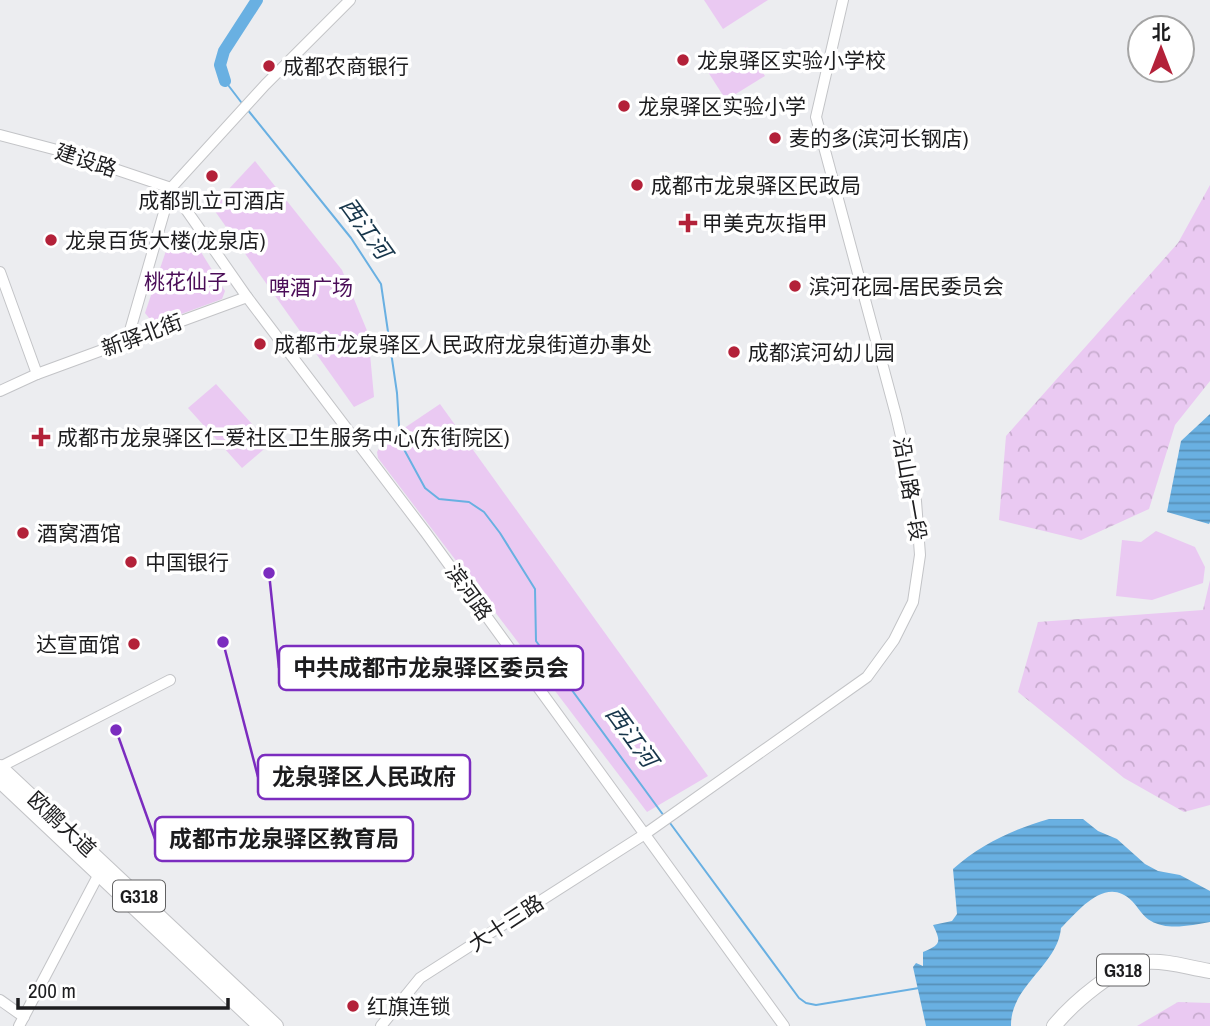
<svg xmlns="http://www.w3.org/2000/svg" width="1210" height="1026" viewBox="0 0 1210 1026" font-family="'Archivo Narrow','Noto Sans SC',sans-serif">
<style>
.forest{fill:url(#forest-crowns)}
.park{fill:#eac9f2}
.water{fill:url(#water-rules)}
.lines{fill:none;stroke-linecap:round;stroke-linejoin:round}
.stream{stroke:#69b0e2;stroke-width:2}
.river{stroke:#69b0e2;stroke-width:12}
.secondary-casing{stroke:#c3c4c7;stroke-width:12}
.highway-casing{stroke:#c3c4c7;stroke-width:16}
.secondary{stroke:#fff;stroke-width:10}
.highway{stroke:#fff;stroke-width:14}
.poi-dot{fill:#b32139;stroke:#fff;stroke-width:2.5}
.labels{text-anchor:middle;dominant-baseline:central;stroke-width:7;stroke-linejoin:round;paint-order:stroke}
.shield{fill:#fff;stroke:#616162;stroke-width:2}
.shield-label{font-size:19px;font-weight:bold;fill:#1d1d1f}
.poi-label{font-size:21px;fill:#1d1d1f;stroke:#fff;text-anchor:start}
.street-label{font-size:21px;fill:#1d1d1f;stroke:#fff}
.park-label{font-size:21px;fill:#4b0d58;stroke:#fff}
.water-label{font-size:23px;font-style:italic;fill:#16354a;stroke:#fff}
.leader{fill:none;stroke:#7b2cbf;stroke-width:2.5}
.callout-dot{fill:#7b2cbf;stroke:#fff;stroke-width:2.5}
.callout{fill:#fff;stroke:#7b2cbf;stroke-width:2.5}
.callout-label{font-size:23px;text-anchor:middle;font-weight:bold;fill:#1d1d1f}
</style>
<defs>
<pattern id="forest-crowns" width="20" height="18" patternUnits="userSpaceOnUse" patternTransform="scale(1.75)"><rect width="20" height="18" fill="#eac9f2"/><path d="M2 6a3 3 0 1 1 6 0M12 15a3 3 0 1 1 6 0" fill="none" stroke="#c8accf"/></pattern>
<pattern id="water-rules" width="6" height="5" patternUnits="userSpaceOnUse" patternTransform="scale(1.75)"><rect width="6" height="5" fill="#69b0e2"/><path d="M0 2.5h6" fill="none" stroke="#568fb7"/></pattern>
</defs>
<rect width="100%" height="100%" fill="#ecedf0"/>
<!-- forest -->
<g class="forest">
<path d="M1210,185V381L1175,425L1149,509L1081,540L999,520L1006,436L1178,243Z"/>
<path d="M1210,580V805L1184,812L1124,778L1018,692L1038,622L1203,610Z"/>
<path d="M1178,1002L1210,1003V1026H1137Z"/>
</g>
<!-- park -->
<g class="park">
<path d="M704,0H768L723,29Z"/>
<path d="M746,47L765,76L726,100L708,72Z"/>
<path d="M255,161L342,270L368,333L374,397L354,407L212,207Z"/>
<path d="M188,231L225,291L222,299L154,324L145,313L172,233Z"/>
<path d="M216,384L270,444L242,468L188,408Z"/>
<path d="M440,404L708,776L647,812L378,458L377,452L382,443Z"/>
<path d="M1156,531L1195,547L1205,567L1203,583L1152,600L1116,596L1122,540L1141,542Z"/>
</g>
<!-- water -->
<g class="water">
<path d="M1210,414V522L1209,524L1167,512L1181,441Z"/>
<path d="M1049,819H1083L1098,831L1117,839L1145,864L1158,871L1180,875L1210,891V922C1192,925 1168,931 1151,921C1143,917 1138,907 1132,901C1106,875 1079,910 1061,928C1058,965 1010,986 1011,1026H926L913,967L916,963L923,966V952C940,945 942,943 933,925L952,921L957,914L953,869C981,844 1014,829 1049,819Z"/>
</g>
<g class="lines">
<!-- stream -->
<g class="stream">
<path d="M225,81L241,102"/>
<path d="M247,109L351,238L381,284L397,393L400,442L425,488L439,499L469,502L484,512L500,533L535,589L536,641L664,816"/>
<path d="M670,823L799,998L806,1003L816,1005L919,988"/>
</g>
<!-- river -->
<path class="river" d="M225,81L220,65L224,51L257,0"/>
<!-- secondary casing -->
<g class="secondary-casing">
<g id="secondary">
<path d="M0,135L61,151L171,188"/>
<path d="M171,188L247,297L426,533L784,1026"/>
<path d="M0,272L37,374"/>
<path d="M127,341L171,188L265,85L350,0"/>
<path d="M0,391L37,374L247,297"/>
<path d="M0,767L170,680"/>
<path d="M0,1000L24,1017"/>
<path d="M19,1026L101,870"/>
<path d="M381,1026L420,978L645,834L867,677L894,640L913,602L920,555L916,501L896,415L816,117L843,0"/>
</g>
</g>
<!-- highway casing -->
<g class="highway-casing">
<g id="highway">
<path d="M0,767L276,1026"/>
<path d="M0,781L260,1026"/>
<path d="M1054,1026C1071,1005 1118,963 1146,962C1167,960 1189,968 1210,971"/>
</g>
</g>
<!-- secondary -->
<use href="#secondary" class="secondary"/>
<!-- highway -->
<use href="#highway" class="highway"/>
</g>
<!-- markers -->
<g class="poi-dot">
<circle cx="683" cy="60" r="7"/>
<circle cx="269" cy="66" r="7"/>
<circle cx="624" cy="106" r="7"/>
<circle cx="775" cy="138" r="7"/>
<circle cx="212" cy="176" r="7"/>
<circle cx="637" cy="185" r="7"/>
<path d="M684.5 212.5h7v7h7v7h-7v7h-7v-7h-7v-7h7z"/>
<circle cx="51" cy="240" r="7"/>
<circle cx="795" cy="286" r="7"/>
<circle cx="260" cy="344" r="7"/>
<circle cx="734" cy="352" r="7"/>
<path d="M37.5 426.5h7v7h7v7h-7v7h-7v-7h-7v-7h7z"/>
<circle cx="23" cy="533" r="7"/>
<circle cx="131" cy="562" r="7"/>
<circle cx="134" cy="644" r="7"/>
<circle cx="353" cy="1006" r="7"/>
</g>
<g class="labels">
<!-- shield labels -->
<g class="shield">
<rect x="113" y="880.5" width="52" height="31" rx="5"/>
<rect x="1097" y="954.5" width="52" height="31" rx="5"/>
</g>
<g class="shield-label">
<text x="139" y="896">G318</text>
<text x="1123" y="970">G318</text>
</g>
<!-- poi labels -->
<g class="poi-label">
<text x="697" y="60">龙泉驿区实验小学校</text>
<text x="283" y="66">成都农商银行</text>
<text x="638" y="106">龙泉驿区实验小学</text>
<text x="789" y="138">麦的多(滨河长钢店)</text>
<text x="651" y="185">成都市龙泉驿区民政局</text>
<text x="212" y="200" text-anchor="middle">成都凯立可酒店</text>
<text x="702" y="223">甲美克灰指甲</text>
<text x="65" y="240">龙泉百货大楼(龙泉店)</text>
<text x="809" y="286">滨河花园-居民委员会</text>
<text x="274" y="344">成都市龙泉驿区人民政府龙泉街道办事处</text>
<text x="748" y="352">成都滨河幼儿园</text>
<text x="57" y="437">成都市龙泉驿区仁爱社区卫生服务中心(东街院区)</text>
<text x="37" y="533">酒窝酒馆</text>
<text x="145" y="562">中国银行</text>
<text x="120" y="644" text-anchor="end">达宣面馆</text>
<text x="367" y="1006">红旗连锁</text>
</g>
<!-- street labels -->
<g class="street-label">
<text transform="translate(86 160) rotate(18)">建设路</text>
<text transform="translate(142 335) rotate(-20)">新驿北街</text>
<text transform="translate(910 489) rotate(80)">沿山路一段</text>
<text transform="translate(469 592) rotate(54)">滨河路</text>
<text transform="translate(62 824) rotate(43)">欧鹏大道</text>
<text transform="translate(506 923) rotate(-33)">大十三路</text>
</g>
<!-- park labels -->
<g class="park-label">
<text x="186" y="281">桃花仙子</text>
<text x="311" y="287">啤酒广场</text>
</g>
<!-- water labels -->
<g class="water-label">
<text transform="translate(366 228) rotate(54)">西江河</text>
<text transform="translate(632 736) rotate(54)">西江河</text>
</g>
</g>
<!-- callouts -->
<path class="leader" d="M269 573L279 668M223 642L258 777M116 730L155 839"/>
<g class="callout-dot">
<circle cx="269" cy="573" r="7"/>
<circle cx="223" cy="642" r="7"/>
<circle cx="116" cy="730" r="7"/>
</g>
<g class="callout">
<rect x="279" y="646" width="304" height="44" rx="7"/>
<rect x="258" y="755" width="212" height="44" rx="7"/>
<rect x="155" y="817" width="258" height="44" rx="7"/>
</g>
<g class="callout-label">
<text x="431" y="676">中共成都市龙泉驿区委员会</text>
<text x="364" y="785">龙泉驿区人民政府</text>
<text x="284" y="847">成都市龙泉驿区教育局</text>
</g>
<!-- north arrow -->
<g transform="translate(1161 49)"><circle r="33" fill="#ffffff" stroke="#a5a5a5" stroke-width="2"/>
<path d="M0-5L12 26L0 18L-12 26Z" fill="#b32139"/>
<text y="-10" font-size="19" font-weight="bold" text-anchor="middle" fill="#1d1d1f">北</text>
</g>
<!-- scale -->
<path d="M18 998v10h210v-10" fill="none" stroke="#1d1d1f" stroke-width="3.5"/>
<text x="28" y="998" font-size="21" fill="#1d1d1f" stroke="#ffffff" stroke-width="5" paint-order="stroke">200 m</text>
</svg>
